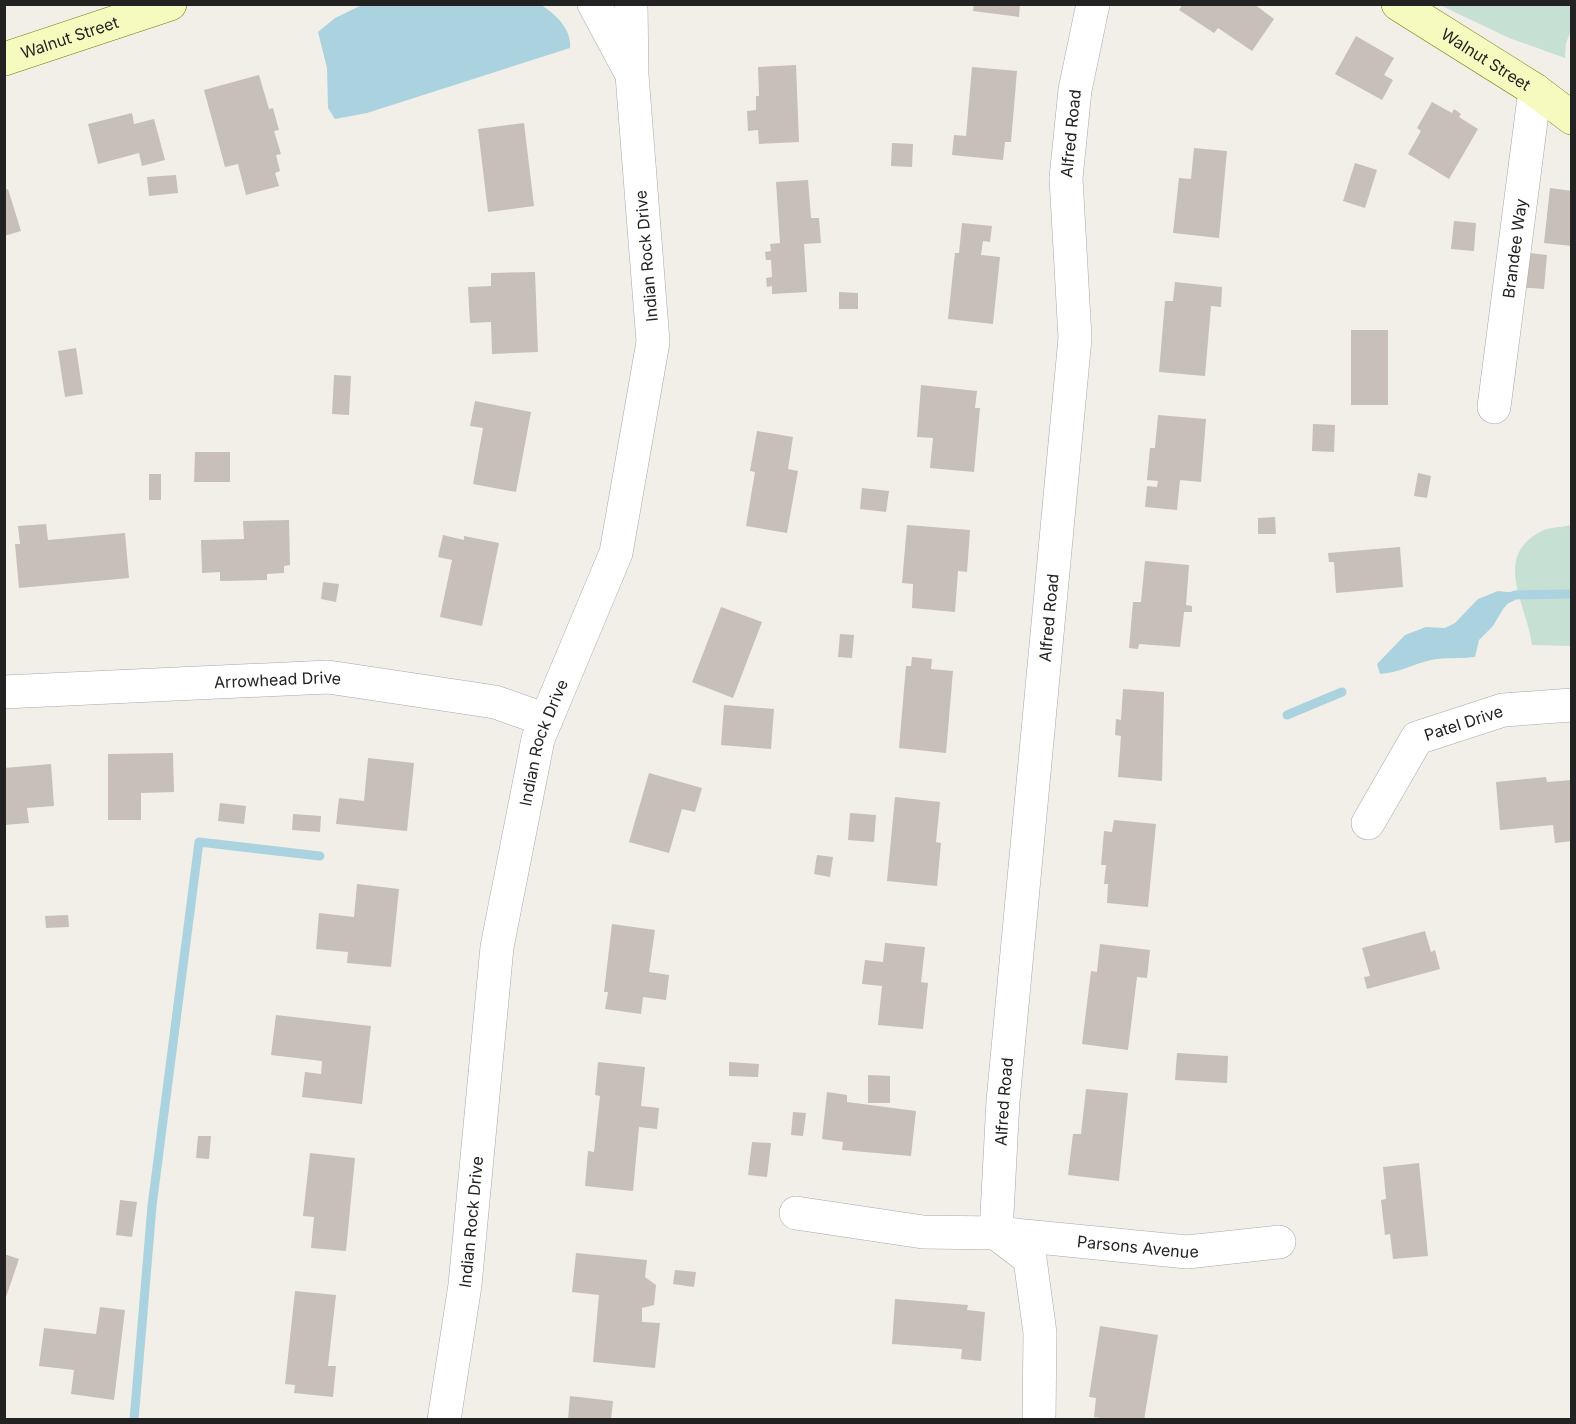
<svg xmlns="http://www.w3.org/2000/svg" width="1576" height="1424" viewBox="0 0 1576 1424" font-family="Inter,sans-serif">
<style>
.wetland{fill:#c6e0d4}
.water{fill:#aad3df}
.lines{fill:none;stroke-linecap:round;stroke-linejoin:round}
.stream{stroke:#aad3df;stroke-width:9}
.building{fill:#c7bfb8}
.street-casing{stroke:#a9a9a9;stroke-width:34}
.secondary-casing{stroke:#707d05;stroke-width:34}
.street{stroke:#fff;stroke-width:33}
.secondary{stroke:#f7fabf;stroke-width:33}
.labels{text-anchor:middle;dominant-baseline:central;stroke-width:4.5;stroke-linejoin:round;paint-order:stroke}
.street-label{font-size:16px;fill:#222;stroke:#fff}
</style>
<rect width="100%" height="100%" fill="#f2efe9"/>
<!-- wetland -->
<g class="wetland">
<path d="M1440,5H1571V31L1566,43L1565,58L1509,38Z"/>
<path d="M1571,525V646L1532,645C1527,604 1490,555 1544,530C1552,527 1563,527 1571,525Z"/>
</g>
<!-- water -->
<g class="water">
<path d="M541,5C556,14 572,30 570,48L367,113L335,119L328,108L327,68L318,32L335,18L362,5Z"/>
<path d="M1498,591L1517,593L1503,609L1493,626L1479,640L1475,657C1460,659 1446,657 1431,660C1413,664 1398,673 1380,674L1377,664L1405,635L1426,627L1445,628L1455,623L1478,599Z"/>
</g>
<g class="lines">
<!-- stream -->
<g class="stream">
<path d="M1505,600L1515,595L1572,594"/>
<path d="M1287,715L1342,692"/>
<path d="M134,1420L152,1206L199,842L320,856"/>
</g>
</g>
<!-- building -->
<g class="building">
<path d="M974,4H1020L1019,17L973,11Z"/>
<path d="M1183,4H1254L1274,19L1252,51L1218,28L1214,33L1179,10Z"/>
<path d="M1356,36L1394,58L1384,75L1393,80L1382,100L1335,74Z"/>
<path d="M796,65L799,142L759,144L758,130L748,131L747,111L756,110V96H759L758,67Z"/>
<path d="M972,67L1017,71L1011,142H1005L1003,160L952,155L954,135L966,136Z"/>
<path d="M259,75L269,109L273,108L279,130L274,131L281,154L276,155L280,171L275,173L279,186L246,195L238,164L225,167L204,90Z"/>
<path d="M1432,102L1452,113L1454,109L1461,114L1459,117L1478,129L1449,179L1408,154L1421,131L1417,128Z"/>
<path d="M132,113L134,124L154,119L165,160L142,166L139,153L98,164L88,124Z"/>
<path d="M524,123L534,206L488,212L478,129Z"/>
<path d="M892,143L913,144L912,167L891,166Z"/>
<path d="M1194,148L1227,151L1219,238L1173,233L1179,178L1191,179Z"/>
<path d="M1355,163L1377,170L1365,208L1343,201Z"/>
<path d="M176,175L178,193L149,196L147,177Z"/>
<path d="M808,180L811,218H819L821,243L804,244L807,292L772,294V286L767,287L766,278L772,277L771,260H766L765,252L771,251L770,244L780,243L776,182Z"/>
<path d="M1550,188L1572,191V246L1544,243Z"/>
<path d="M8,189L21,231L4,236V190Z"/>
<path d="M1454,221L1476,223L1474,251L1451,249Z"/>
<path d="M962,223L992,226L990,242L983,241L981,255L1000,257L993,324L948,319L955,253H959Z"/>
<path d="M1522,252L1547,255L1544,289L1519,287Z"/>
<path d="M535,272L538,352L492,354L491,322L470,323L468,287L491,286V273Z"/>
<path d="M1175,282L1222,287L1221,307L1211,306L1205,376L1159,372L1165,301H1173Z"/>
<path d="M839,292L858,293V309H839Z"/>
<rect x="1351" y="330" width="37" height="75"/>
<path d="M76,348L83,394L65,397L58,351Z"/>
<path d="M334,375L351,376L349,415L332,414Z"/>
<path d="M921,385L977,391L975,408H980L974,472L930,468L933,438L917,437Z"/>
<path d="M475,401L531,412L516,492L473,484L483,428L470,426Z"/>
<path d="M1158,415L1206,419L1201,482L1180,480L1177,510L1145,507L1147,486L1157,487L1158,481L1147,480L1150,448H1155Z"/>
<path d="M1313,424L1335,425L1334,452L1312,451Z"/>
<path d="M757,431L793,437L788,469L798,471L787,533L746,526L755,472L750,471Z"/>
<path d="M195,452H230V482H194Z"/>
<path d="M1418,473L1431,476L1427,498L1414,496Z"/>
<rect x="149" y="474" width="12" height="26"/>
<path d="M862,488L889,491L886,512L860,509Z"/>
<path d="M1275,517L1276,534H1258V518Z"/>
<path d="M289,520L290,565L284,566V573L267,574V580L220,581V572L202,573L201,540L244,539L243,521Z"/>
<path d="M46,524L48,540L125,533L129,578L19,588L15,544H20L18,526Z"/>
<path d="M907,525L970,530L967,572L958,571L955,612L912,608L913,584L902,583Z"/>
<path d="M443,535L464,540V536L499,543L482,626L440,617L452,560L438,557Z"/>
<path d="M1400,547L1403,587L1336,593L1334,562H1329L1328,553Z"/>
<path d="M1145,561L1189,565L1186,605L1192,606V612H1184L1180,647L1139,644L1138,649L1129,648L1133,602H1141Z"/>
<path d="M323,582L339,584L336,602L321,599Z"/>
<path d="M721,607L762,622L733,698L692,682Z"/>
<path d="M840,634L854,635L852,658L838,657Z"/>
<path d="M912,657L932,659L931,669L953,671L946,753L899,748L906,666H911Z"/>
<path d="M1123,689L1164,692L1162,781L1118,777L1121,736L1115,735L1116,719L1121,720Z"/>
<path d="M724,705L774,709L771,749L721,745Z"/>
<path d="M173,753L174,792L141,793V820H108V754Z"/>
<path d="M368,758L414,763L407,831L336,824L339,798L364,801Z"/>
<path d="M51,764L54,806L27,808L29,823L4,825V768Z"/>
<path d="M649,773L702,788L695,812L682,809L669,853L629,842Z"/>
<path d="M1546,777L1547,782L1572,780V841L1555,843L1553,825L1500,830L1496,782Z"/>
<path d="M895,797L940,802L936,842L941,843L937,886L887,881Z"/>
<path d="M220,803L246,806L244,824L218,821Z"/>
<path d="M850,813L876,815L874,842L848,840Z"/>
<path d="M293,814L321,816L320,832L292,830Z"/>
<path d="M1114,820L1156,824L1148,907L1107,903L1108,884H1104L1106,865H1101L1104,831L1112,832Z"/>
<path d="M817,855L833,857L830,877L814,874Z"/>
<path d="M357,884L399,889L391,967L347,963L348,952L316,949L319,913L354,917Z"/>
<path d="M68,915L69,927L46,928L45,916Z"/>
<path d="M612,924L655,930L649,972L669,975L666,1000L643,997L641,1014L605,1009L608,992H604Z"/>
<path d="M1425,931L1431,952L1435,950L1440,969L1367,989L1364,977L1370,976L1362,948Z"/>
<path d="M885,943L925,947L921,982L928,983L923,1029L878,1025L882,986L862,984L865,960L883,962Z"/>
<path d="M1100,944L1150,950L1147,978L1137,977L1128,1050L1082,1044L1091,971L1097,972Z"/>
<path d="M276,1015L371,1026L362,1104L302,1097L305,1072L321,1074L322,1061L271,1055Z"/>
<path d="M1177,1053L1228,1056L1227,1083L1175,1080Z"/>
<path d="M598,1062L645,1067L641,1106L659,1108L657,1129L639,1127L633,1191L585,1186L588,1151L594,1152L600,1096L595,1095Z"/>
<path d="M729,1062L759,1064L758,1077L729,1076Z"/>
<path d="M868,1075L890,1076V1103H868Z"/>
<path d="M1086,1089L1128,1093L1119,1181L1068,1175L1073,1134H1081Z"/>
<path d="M827,1092L847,1095V1102L916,1111L911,1156L842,1150L843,1142L822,1139Z"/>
<path d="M793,1112L806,1113L803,1136L791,1135Z"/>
<path d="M198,1136H211L209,1159L196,1158Z"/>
<path d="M752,1142L771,1143L767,1177L748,1175Z"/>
<path d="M310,1153L355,1158L346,1251L311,1248L314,1217L303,1216Z"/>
<path d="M1419,1163L1428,1256L1393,1259L1390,1234L1385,1235L1381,1200L1386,1199L1383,1167Z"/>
<path d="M120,1200L137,1202L132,1237L116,1235Z"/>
<path d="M576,1253L647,1260L645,1277L656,1285L654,1305L642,1308V1322L660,1323L655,1368L593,1362L599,1295L572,1292Z"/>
<path d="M4,1254L19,1259L5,1300H4Z"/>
<path d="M675,1270L696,1272L694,1287L673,1284Z"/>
<path d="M295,1291L336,1295L328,1366H336L333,1397L294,1393L295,1385L285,1384Z"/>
<path d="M895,1299L968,1305L967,1310L985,1312L981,1361L961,1359L962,1349L892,1344Z"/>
<path d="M100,1307L125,1310L114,1400L71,1394L74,1370L39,1366L44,1328L96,1334Z"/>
<path d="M1100,1326L1158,1335L1144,1420H1112L1094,1417L1096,1398L1089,1397Z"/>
<path d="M570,1396L613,1401L611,1420H568Z"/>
</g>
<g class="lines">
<!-- street casing -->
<g class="street-casing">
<g id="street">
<path d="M594,4L630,71"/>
<path id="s1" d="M1494,407L1535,90"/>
<path id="s2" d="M4,692L328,677L495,702L546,720"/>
<path id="s3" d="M1368,823L1417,738L1503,710L1572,705"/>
<path id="s4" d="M796,1213L923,1232L996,1233L1187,1252L1279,1242"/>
<path id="s5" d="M444,1420L465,1285L497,947L538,739L616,553L653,342L632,75L631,4"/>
<path id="s6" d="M1039,1420L1040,1333L1030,1259L996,1233L1003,1101L1075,338L1066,178L1075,90L1093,4"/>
</g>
</g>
<!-- secondary casing -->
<g class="secondary-casing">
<g id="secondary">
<path id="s7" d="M1398,4L1535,90L1572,118"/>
<path id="s8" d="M4,59L170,4"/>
</g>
</g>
<!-- street -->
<use href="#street" class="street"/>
<!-- secondary -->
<use href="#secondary" class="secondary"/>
</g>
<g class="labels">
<!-- street labels -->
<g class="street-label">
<text stroke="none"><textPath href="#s8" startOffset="69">Walnut Street</textPath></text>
<text stroke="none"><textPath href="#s7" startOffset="104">Walnut Street</textPath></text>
<text stroke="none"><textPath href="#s6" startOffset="1308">Alfred Road</textPath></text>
<text stroke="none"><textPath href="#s1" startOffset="160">Brandee Way</textPath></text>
<text transform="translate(646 256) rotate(-95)">Indian Rock Drive</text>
<text stroke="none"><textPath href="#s6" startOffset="822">Alfred Road</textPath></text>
<text stroke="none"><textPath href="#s2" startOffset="274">Arrowhead Drive</textPath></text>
<text stroke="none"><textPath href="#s3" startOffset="147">Patel Drive</textPath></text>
<text stroke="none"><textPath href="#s5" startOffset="686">Indian Rock Drive</textPath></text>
<text stroke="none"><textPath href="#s6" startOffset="336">Alfred Road</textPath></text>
<text stroke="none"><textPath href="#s5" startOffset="200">Indian Rock Drive</textPath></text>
<text stroke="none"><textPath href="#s4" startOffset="344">Parsons Avenue</textPath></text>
</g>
</g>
<!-- border -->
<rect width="1576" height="1424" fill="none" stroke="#222222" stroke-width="12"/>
</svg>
